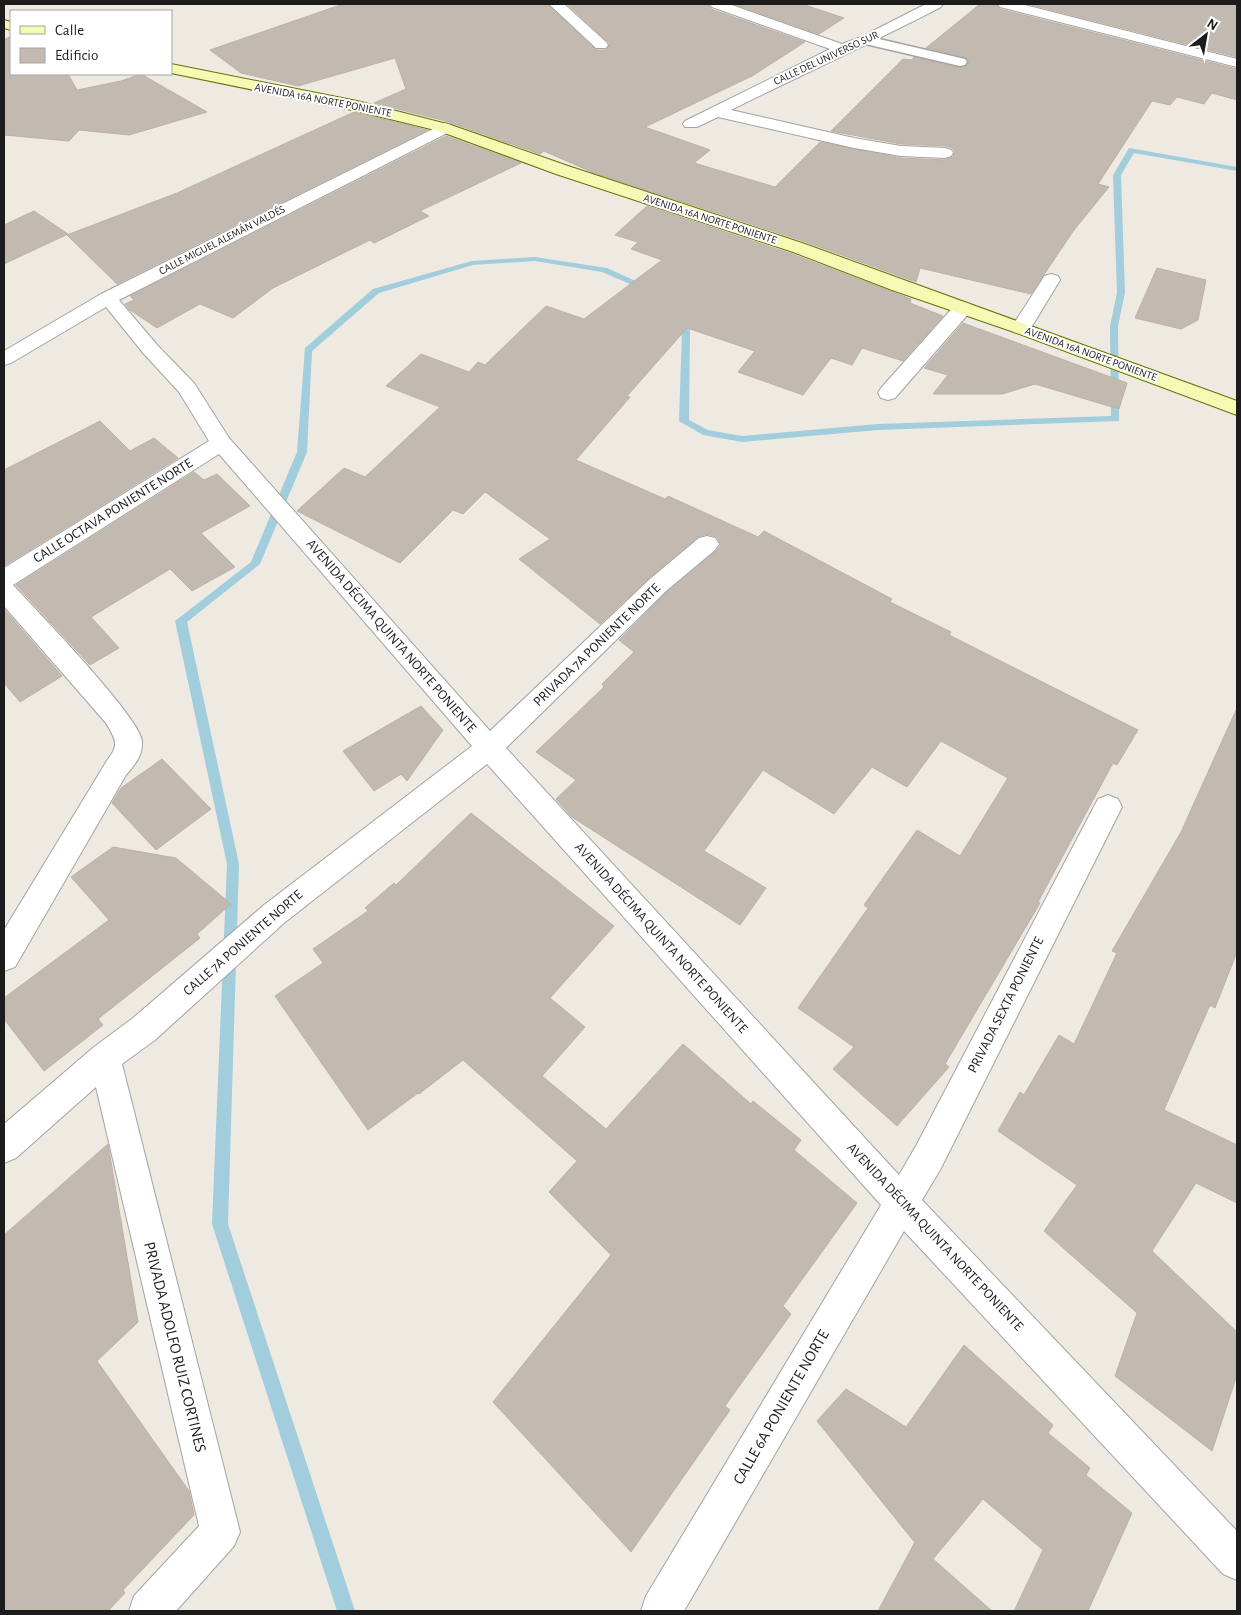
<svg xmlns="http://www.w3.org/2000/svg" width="1241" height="1615" viewBox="0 0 1241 1615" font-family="'Alegreya Sans',sans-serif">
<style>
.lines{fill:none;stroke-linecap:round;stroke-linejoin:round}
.stream{fill:#a1cddc;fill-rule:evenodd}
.building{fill:#c2b9b1;stroke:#bfb1a4}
.lane-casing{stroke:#a3a3a3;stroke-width:3}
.street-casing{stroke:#a3a3a3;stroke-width:2}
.secondary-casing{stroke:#647204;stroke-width:2}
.lane{fill:#fff;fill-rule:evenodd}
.street{fill:#fff;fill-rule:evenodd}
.secondary{fill:#f4f9b4;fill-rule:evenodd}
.labels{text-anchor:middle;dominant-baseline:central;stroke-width:4;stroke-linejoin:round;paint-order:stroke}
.far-street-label{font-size:11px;fill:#1c1c1c;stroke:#fff}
.street-label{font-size:14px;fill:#1c1c1c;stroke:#fff}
.near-street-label{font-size:16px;fill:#1c1c1c;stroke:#fff}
</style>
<rect width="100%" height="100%" fill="#eeeae2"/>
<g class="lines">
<!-- stream -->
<g class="stream">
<path d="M1129,148L1237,167V171L1134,153L1121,175L1125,293L1118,326L1119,421L878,430L742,442L703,435L679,421L682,331L672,316L676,313L679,314L690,331L689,420L708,430L742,436L878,424L1111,416L1110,326L1117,293L1113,175Z"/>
<path d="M535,257L607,268L651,288L644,290L602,272L535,261L473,265L379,293L312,351L307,452L260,564L187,622L239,864L228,1224L355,1611H337L212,1224L227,864L175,621L251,562L297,452L305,348L373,289L472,261Z"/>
</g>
</g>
<!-- building -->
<g class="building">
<path d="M343,4H547L596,50H606L610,44L567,4H708L711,9L805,42L752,76L645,127L710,150L694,163L775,187L820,142L901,158L945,160L953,157L955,152L952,148L946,146L901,144L831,131L903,59L912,60L914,57L960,68L967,66L969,61L965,57L926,48L980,4H996L1000,9L1237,69V100L1212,93L1204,104L1177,97L1170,105L1152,101L1098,184L1109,187L1074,230L1031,294L920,268L916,282L806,242L594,173L544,151L540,154L446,121L374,103L406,89L395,58L298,86L241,73L210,50Z"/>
<path d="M734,4H802L844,18L819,34Z"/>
<path d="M1028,4H1237V57Z"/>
<path d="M11,36V74H68L77,90L121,81L141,74L207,112L129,135L79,130L69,141L4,135V40Z"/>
<path d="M354,112L427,130L117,284L67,235L177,193Z"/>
<path d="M446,136L521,163L420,211L429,216L374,243L370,240L273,288L233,318L200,304L157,328L130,310L125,304L134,300L130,296Z"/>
<path d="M647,206L792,254L911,299L910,303L943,316L903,361L862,348L852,365L831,358L803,395L738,372L755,351L687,328L627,396L630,397L576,460L665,499L668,496L758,537L764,531L892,599L890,602L951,632L949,635L1138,730L1117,765L1113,763L1038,902L1040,903L945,1064L949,1067L897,1126L833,1069L854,1047L798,1008L868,908L864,905L917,830L960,856L1008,778L941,741L907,787L872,767L834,814L763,770L704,851L766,888L740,925L572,817L556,799L576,780L536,752L604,687L602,684L634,652L619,640L667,592L716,551L721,545L717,537L707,534L698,537L649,578L600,624L519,559L550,539L485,492L463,514L453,510L400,563L297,511L344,468L365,477L440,407L386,386L421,354L469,372L478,362L485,365L546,306L584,319L662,260L631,249L638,242L615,235Z"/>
<path d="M34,211L68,234L4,264V225Z"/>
<path d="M1157,268L1206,280L1198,320L1181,329L1135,318Z"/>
<path d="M963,323L1127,383L1119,409L1035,384L1002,394H933L948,375L924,368Z"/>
<path d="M100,421L130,451L154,438L178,458L4,566V470Z"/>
<path d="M194,472L204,480L217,474L250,506L201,533L235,567L192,591L170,569L91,617L119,648L90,665L16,585Z"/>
<path d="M4,609L62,676L20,702L4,683Z"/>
<path d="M421,706L443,730L407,781L401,774L374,791L343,751Z"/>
<path d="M1237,708V952L1215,1008L1210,1005L1164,1110L1237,1145V1203L1196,1183L1152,1251L1237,1332V1375L1212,1451L1115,1376L1137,1313L1044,1231L1077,1185L998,1131L1020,1092L1024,1095L1059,1035L1074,1044L1117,953L1112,951L1181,832Z"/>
<path d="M162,759L211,809L156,850L112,803L121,788Z"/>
<path d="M471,813L614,926L550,998L585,1027L542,1076L606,1129L683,1044L751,1104L753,1101L801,1140L794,1150L857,1203L783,1306L791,1314L725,1406L730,1410L631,1552L493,1402L611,1255L549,1192L577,1161L463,1060L419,1094L418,1093L368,1130L275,996L323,963L313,949L368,911L365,908L394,883L396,885Z"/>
<path d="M113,847L176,858L231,904L197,934L200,938L98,1019L103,1025L44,1071L4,1019V998L109,920L71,877Z"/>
<path d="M108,1144L138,1322L97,1361L189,1491L194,1515L123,1590L125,1593L108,1611H4V1235Z"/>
<path d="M964,1345L1053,1425L1048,1433L1090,1468L1086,1475L1132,1513L1088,1611H1014L1043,1550L983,1499L933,1559L992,1611H878L915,1542L916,1544L817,1421L846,1389L906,1427Z"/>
</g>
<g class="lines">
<!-- lane casing -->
<g class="lane-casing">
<path id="lane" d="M866,36L965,59L967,62L965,65L960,66L861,43L859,40Z"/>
</g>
<!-- street casing -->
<g class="street-casing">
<g id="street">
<path d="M549,4H564L606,42L608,45L606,48H596Z"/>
<path d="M710,4H729L842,44L861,37L926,4H943L941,7C872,43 801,75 731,110L854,138L901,146L945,148L951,150L953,153L951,156L945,158L901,156L854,148L718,117L697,127H685L683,124L685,121L830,49L712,7Z"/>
<path d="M998,4H1021L1237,59V67L1000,7Z"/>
<path d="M445,123L451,125L453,128L451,131L119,300L158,346L194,383L229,438L490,731L650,579L699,538L707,536L715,538L719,544L715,550L666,591L506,748L899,1175L916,1146L1098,799L1108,795L1118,799L1122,807L1118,815L940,1170L922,1200L1237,1531V1580L1223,1574L904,1231L684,1611H641L646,1596L881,1205L487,764L284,923L155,1040L122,1064L240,1532L234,1546L176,1611H129L134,1596L199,1526L96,1087L16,1158L4,1163V1124L94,1047L133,1018L264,905L472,746L219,454L13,585C35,609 140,717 142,741C143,755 135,765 126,775L15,967L4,971V930L108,759C120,744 115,739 106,723L4,606V568L209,441L179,392L144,354L106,307L11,363L4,365V351L101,294Z"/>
<path d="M1051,274L1058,276L1060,280L1031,328L1028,332L1021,334L1014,332L1011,328L1042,280L1044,276Z"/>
<path d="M963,302L970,304L973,308L970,312L895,398L888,400L881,398L878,393L881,388L956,304Z"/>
</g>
</g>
<!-- secondary casing -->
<g class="secondary-casing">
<g id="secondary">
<path d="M4,20L11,22V30L4,28Z"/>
<path d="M171,64L357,101L451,125L568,166L805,244L1237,401V415L1014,332L892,290L793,252L556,174L439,131L357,111L171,73Z"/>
</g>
</g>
<!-- lane -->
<use href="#lane" class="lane"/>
<!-- street -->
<use href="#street" class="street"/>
<!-- secondary -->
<use href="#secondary" class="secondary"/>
</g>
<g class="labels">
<!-- far-street labels -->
<g class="far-street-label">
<text transform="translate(826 58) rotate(-25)">CALLE DEL UNIVERSO SUR</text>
<text transform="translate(323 100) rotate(11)">AVENIDA 16A NORTE PONIENTE</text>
<text transform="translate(710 219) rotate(18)">AVENIDA 16A NORTE PONIENTE</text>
<text transform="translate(222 240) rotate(-27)">CALLE MIGUEL ALEMÁN VALDÉS</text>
<text transform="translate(1091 354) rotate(20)">AVENIDA 16A NORTE PONIENTE</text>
</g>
<!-- street labels -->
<g class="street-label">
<text transform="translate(113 511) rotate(-32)">CALLE OCTAVA PONIENTE NORTE</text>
<text transform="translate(391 636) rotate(49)">AVENIDA DÉCIMA QUINTA NORTE PONIENTE</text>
<text transform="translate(597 645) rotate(-44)">PRIVADA 7A PONIENTE NORTE</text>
<text transform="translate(661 938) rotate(48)">AVENIDA DÉCIMA QUINTA NORTE PONIENTE</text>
<text transform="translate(243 943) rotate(-41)">CALLE 7A PONIENTE NORTE</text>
<text transform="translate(1006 1005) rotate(-63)">PRIVADA SEXTA PONIENTE</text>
<text transform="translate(935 1237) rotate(47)">AVENIDA DÉCIMA QUINTA NORTE PONIENTE</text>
</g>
<!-- near-street labels -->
<g class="near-street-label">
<text transform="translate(175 1347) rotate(76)">PRIVADA ADOLFO RUIZ CORTINES</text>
<text transform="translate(781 1407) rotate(-60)">CALLE 6A PONIENTE NORTE</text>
</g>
</g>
<!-- border -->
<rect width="1241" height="1615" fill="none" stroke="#1c1c1c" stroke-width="10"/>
<!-- legend -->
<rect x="10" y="10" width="162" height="65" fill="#ffffff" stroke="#a4a4a4"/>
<rect x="20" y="26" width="25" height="8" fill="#f4f9b4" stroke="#a4a4a4"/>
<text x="55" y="35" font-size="15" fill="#1c1c1c">Calle</text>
<rect x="20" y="48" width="25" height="15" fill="#c2b9b1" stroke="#a4a4a4"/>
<text x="55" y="60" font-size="15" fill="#1c1c1c">Edificio</text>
<!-- north arrow -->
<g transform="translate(1206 35) rotate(31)" stroke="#ffffff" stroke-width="4" paint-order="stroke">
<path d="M0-4L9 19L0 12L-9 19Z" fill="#1c1c1c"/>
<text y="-8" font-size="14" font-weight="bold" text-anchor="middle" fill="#1c1c1c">N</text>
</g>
</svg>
